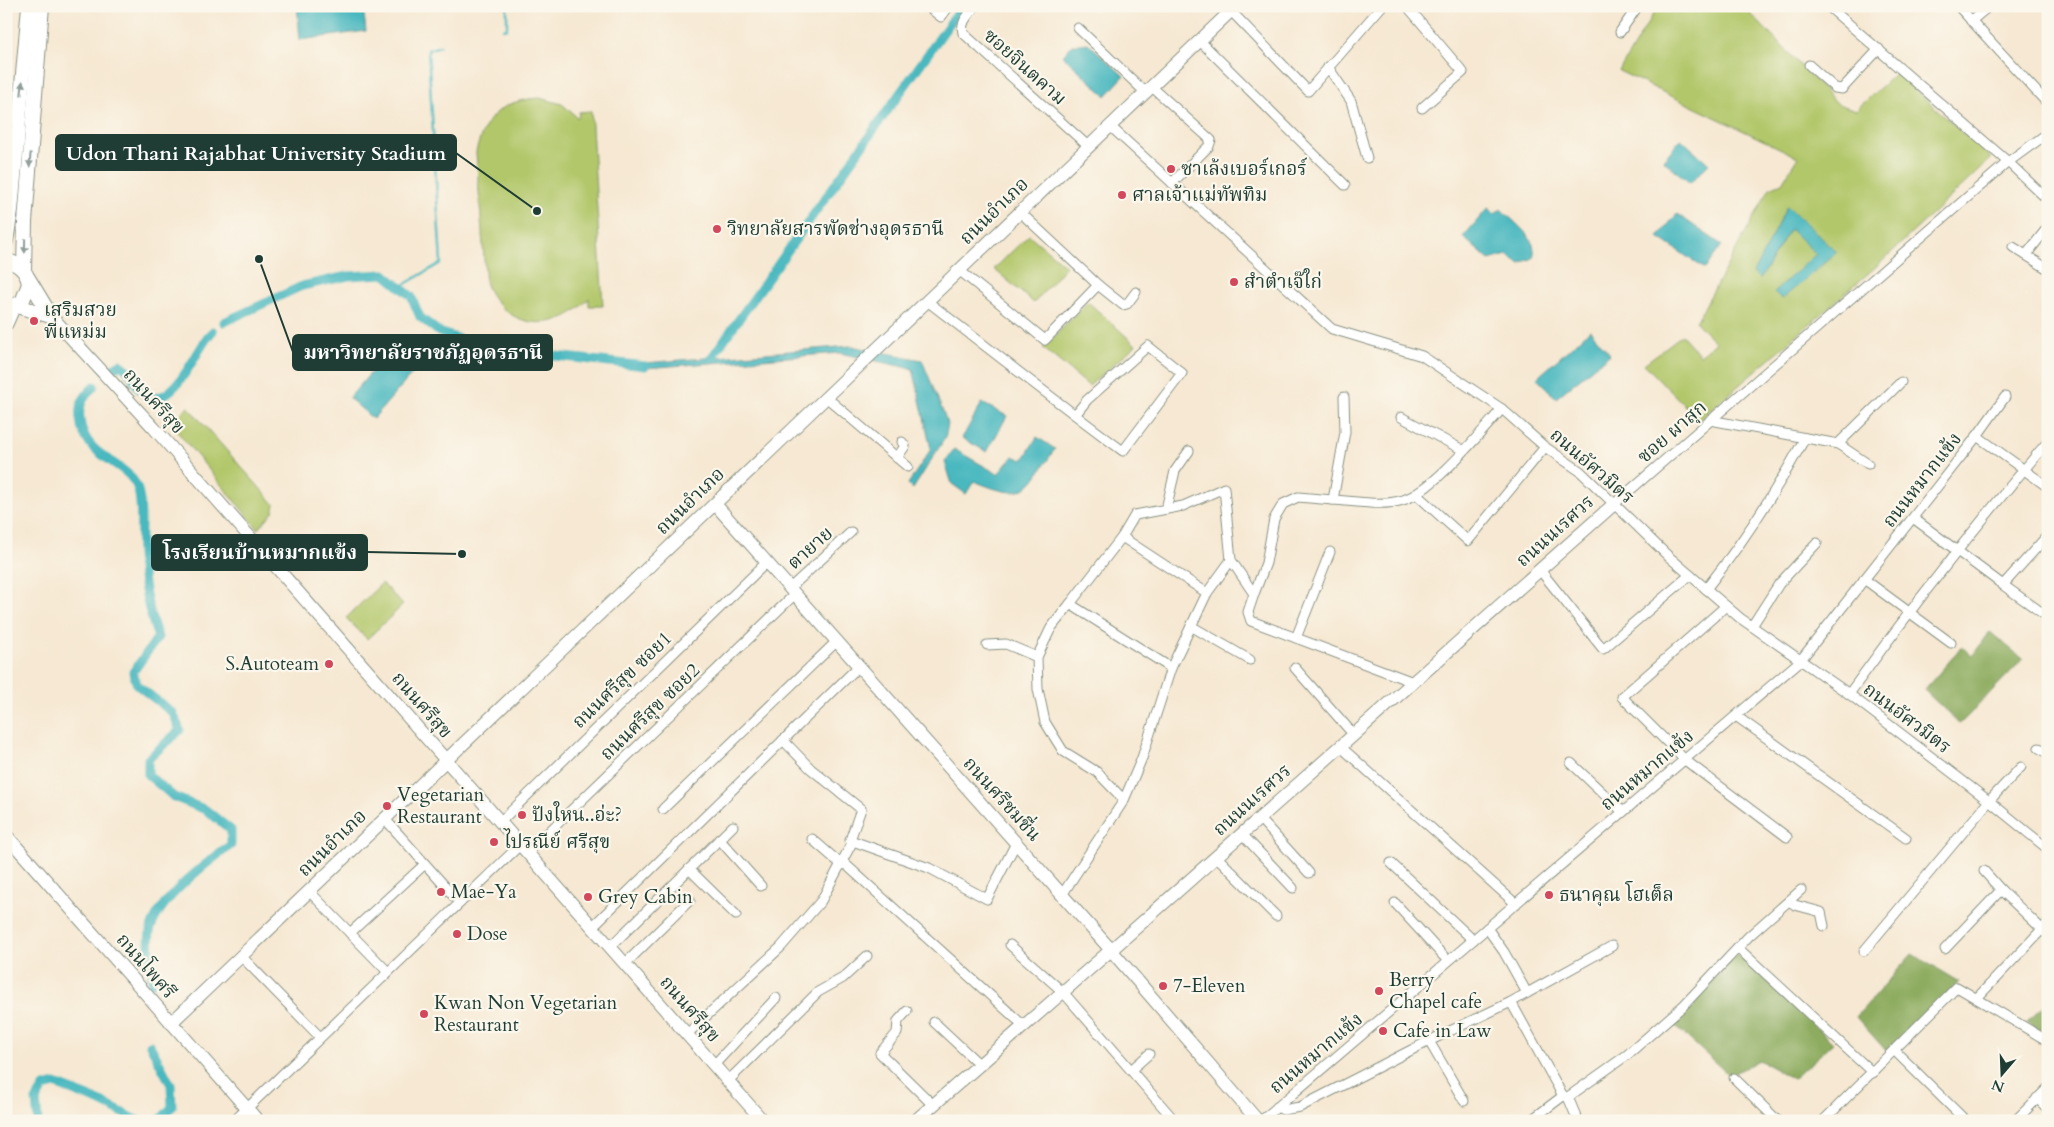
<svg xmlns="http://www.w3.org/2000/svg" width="2054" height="1127" viewBox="0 0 2054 1127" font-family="Cardo,'Noto Serif Thai',serif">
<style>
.green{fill:#b2c76b;stroke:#688250}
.forest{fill:#8dac5f;stroke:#56744a}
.water{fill:#49b8bf;stroke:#347a7a}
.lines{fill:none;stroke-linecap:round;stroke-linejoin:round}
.stream{stroke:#49b8bf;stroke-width:2.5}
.canal{stroke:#49b8bf;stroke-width:9}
.street-casing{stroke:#8a9283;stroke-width:11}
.secondary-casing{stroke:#8a9283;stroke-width:14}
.primary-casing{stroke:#8a9283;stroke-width:16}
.street{stroke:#fff;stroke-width:9}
.secondary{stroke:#fff;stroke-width:12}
.primary{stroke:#fff;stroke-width:14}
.oneway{fill:#8f9e9a}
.poi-dot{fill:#d1495b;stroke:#fbf7ec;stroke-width:2}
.labels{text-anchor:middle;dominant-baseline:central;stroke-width:4.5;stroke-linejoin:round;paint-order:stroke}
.street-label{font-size:19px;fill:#1f3d34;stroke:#fbf7ec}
.poi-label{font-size:19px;fill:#1f3d34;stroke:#fbf7ec;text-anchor:start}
.leader{fill:none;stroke:#1f3d34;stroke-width:2}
.callout-dot{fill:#1f3d34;stroke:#fbf7ec;stroke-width:2}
.callout{fill:#1f3d34;stroke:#1f3d34;stroke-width:2}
.callout-label{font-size:20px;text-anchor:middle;font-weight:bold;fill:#fff}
</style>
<rect width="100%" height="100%" fill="#fbf7ec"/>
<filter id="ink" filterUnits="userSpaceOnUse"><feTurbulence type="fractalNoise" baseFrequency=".02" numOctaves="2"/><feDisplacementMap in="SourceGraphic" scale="10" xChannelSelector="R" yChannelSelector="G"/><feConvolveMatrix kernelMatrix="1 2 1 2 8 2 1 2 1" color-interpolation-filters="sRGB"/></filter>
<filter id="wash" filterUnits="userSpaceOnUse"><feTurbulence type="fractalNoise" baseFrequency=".0096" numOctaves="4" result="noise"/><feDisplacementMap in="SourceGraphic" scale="20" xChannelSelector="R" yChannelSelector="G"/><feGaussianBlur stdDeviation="1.12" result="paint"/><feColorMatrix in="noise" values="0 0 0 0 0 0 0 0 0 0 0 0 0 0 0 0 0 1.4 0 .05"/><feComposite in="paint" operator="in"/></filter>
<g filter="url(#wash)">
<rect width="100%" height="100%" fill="#f6e8d2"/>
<!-- green -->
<g class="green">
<path d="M1658,6H1743L1838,104L1856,110L1896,73L1992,158L1878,265L1699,420L1644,364L1682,335L1700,355L1716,343L1696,322L1770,188L1782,183L1798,157L1619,71Z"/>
<path d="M540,98L562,104L578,118L579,112L591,111L603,306H589V298C558,335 506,330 486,285L476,152C485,116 502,100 540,98Z"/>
<path d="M1029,235L1066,266L1034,303L994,269Z"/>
<path d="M1088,302L1136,345L1089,386L1043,348Z"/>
<path d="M188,407L275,505L273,512L258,529L170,423Z"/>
<path d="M382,583L403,605L367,639L346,618Z"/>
</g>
<!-- forest -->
<g class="forest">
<path d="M1990,632L2023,659L1960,724L1924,690L1962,647L1972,656Z"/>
<path d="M1738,953L1833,1043L1793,1079L1759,1060L1730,1076L1673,1024Z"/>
<path d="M1912,954L1959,982L1889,1054L1856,1017Z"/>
<path d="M2048,1002V1035L2027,1022Z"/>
</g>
<!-- water -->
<g class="water">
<path d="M297,6H363L366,31L300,40Z"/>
<path d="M1088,43L1124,76L1106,96L1063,56L1072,45Z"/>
<path d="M1681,139L1709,164L1690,183L1663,160Z"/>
<path d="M1787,206L1837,252L1782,299L1774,292L1816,254L1790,229L1760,279L1753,273Z"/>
<path d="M1488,208L1495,214L1501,209C1513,222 1540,239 1533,258L1520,264L1507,255L1489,260L1463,237Z"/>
<path d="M1677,214L1722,245L1705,269L1658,237Z"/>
<path d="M1590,330L1610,354L1556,398L1537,378Z"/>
<path d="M401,338L425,359L373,419L349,398Z"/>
<path d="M851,346L922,360L948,424L945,438L913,489L908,484L931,449L913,369L840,353L645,368V363Z"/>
<path d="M982,403L1007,416L987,452L962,438Z"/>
<path d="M1037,437L1055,449C1026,491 1027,503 974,481L966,494L952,484L945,462L954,449L998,474L1013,456L1023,460Z"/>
</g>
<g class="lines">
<!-- stream -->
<g class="stream">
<path d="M503,29L507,28V6"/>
<path d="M400,287L441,263L428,50L440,46"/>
</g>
<!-- canal -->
<g class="canal">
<path d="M224,322L302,286L348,276L384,274L411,296L420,317L439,332L486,348L645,366"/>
<path d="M712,357L962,6"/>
<path d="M112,369L120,364C135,371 134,393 151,397C178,403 197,346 213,331"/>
<path d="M94,386C84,397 78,404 80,419C84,459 126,460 137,487C143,502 140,534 141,551C142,582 147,608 158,637L133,672L137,685L173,713L180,730L148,759V775L174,797L206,810L231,830V845C205,864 157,900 150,932C147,948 152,967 152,983"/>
<path d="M150,1045L171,1085L172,1107L159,1121"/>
<path d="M38,1121L36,1100L44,1087L55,1084L99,1101L139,1121"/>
</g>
</g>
</g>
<g filter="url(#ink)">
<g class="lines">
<!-- street casing -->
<g class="street-casing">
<g id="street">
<path d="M927,6L941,17L949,6"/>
<path d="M975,6C969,15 960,22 963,33L1089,147"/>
<path d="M1407,6L1463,72L1422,108"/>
<path d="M1828,6L2008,162L2048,200"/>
<path d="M1958,6L2048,104"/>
<path d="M1231,11L1308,91L1382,6"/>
<path d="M1971,21L1989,6"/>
<path d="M1078,28L1146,93"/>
<path d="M1620,32L1638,6"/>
<path d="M1200,41L1345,185"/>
<path d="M1809,65L1835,88L1842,89L1879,49"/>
<path d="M1328,67L1351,101L1367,158"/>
<path d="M1152,87L1211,140L1209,146L1172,183"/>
<path d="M1110,126L1332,329L1422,356L1502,409L1545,447L1580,471L1668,556L1740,618L1849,694L1989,801L2048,849"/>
<path d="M2013,247L2048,269"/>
<path d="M2026,255L2048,227"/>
<path d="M959,270L1045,340L1098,285L1020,212"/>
<path d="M1098,285L1123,305L1127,304L1136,292"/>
<path d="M927,301C992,351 1057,402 1123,451L1182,373L1148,346L1087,400L1075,415"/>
<path d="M826,397L908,467"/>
<path d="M1401,417L1463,450"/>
<path d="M1710,420L1838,444L1868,464"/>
<path d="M1977,436L2048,487"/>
<path d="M1838,444L1901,382"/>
<path d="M897,458L905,446L902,442"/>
<path d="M1416,494L1468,541L1545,447"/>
<path d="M1333,500C1355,501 1382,507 1403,500C1432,492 1480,433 1502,409"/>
<path d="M1613,505L2008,162L2048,133"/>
<path d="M1166,509L1175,471L1189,451"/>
<path d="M1913,518L2003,585L2048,535"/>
<path d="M1122,537L1207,593L1171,668"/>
<path d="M1540,570L1603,649L1690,575"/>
<path d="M1864,579L1951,643"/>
<path d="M2003,585L2048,617"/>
<path d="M790,588L851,532"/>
<path d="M1706,589C1744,541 1776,491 1805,438"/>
<path d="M1207,593L1231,560"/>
<path d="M1254,594L1266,563L1274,519L1283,504L1298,497L1333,500L1345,432L1344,397"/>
<path d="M1070,604L1122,537L1135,515L1183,506L1224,488L1231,560L1254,594L1248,612L1251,621L1413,682"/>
<path d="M1726,606L1622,697L1685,760L1787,837"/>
<path d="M1191,626L1250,660"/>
<path d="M1752,626L1779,584L1817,543"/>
<path d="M1296,638L1330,552"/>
<path d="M987,645L1006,644L1037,657"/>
<path d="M1295,668L1354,735"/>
<path d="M1849,694C1911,608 1976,525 2045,445L2048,446"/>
<path d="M1736,716L1906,838"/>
<path d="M783,740L811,769L861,809L850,840L929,868L987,899L1016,843"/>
<path d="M1341,747L1516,904"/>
<path d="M2039,748L2048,753"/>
<path d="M1571,763L1623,812"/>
<path d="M663,809L837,641"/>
<path d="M385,819L460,903"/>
<path d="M1260,819L1309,873"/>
<path d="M500,822L767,562"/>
<path d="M1242,834L1293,888"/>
<path d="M719,839L761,886"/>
<path d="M812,839L842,865"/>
<path d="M527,853L795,594"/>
<path d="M1217,857L1276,916"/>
<path d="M843,862L1024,1026"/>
<path d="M1391,863L1473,940"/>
<path d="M689,869L736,915"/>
<path d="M1984,871L2001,890"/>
<path d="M309,891L388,972"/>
<path d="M1062,895L1124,800L1142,758L1171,668L1070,604L1051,628L1037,657L1038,689L1045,722L1063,751L1097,772L1124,800"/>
<path d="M1789,901L1795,905L1821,912L1824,926"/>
<path d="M1395,903L1448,961"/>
<path d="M592,927L859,666"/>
<path d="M1487,928L1504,952L1527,993"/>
<path d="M350,933L425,864"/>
<path d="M1010,945L1063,992L1175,1121"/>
<path d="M610,947L733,826"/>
<path d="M1738,948L1873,1073"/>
<path d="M1945,949L2001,890L2048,935"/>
<path d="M1864,951L1989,801L2021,767"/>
<path d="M241,956L320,1037"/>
<path d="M625,964L690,900"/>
<path d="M1977,998L2048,923"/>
<path d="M1511,1002L1563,1096L1568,1097L1627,1055L1683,1006L1749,936L1801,890"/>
<path d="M907,1011L898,1021L897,1033L880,1053L933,1105"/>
<path d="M934,1022L979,1064"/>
<path d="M687,1034L781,947L821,901L853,841"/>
<path d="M1429,1041L1464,1101"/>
<path d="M1895,1051L1966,1121"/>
<path d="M714,1065L776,998"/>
<path d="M1131,1070L1149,1054"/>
<path d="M1734,1078L1778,1121"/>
<path d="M728,1081L818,992L843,978L867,956"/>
<path d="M1568,1097L1578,1121"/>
<path d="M2037,1098L2048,1109"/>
<path d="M1277,1107L1283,1110L1300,1107L1429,1041L1511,1002L1612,946"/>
<path d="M234,1121L520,845"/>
<path d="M1261,1121L1800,661L1977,436L2005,397"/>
<path d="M1530,1121L1563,1096"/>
<path d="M1823,1121L1957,987L2048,1041"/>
<path d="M2015,1121L2048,1088"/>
</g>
</g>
<!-- secondary casing -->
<g class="secondary-casing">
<g id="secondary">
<path d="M51,316L154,428L763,1121"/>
<path d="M715,504L1111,950L1258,1121"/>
<path d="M6,835L258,1121"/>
<path d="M171,1023L1236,6"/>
<path d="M915,1121L1111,950L1613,505"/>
</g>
</g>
<!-- primary casing -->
<g class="primary-casing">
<g id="primary">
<path d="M6,241L11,210L29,6"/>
<path d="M6,261C19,263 27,271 29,284L22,302L6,309"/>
<path d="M24,271L25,222L42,6"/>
<path d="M28,278L51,316"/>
<path d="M17,306L51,316"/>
<path d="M6,323L13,307"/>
</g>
</g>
<!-- street -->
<use href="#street" class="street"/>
<!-- secondary -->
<use href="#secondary" class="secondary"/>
<!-- primary -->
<use href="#primary" class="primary"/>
</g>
<!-- one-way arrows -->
<defs><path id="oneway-solid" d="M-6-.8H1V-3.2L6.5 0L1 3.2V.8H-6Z" transform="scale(1.25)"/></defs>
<g class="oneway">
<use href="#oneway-solid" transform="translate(22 88) rotate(-85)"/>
<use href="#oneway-solid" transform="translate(30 160) rotate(95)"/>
<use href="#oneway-solid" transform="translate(25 246) rotate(91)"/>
</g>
</g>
<!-- markers -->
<g class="poi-dot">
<circle cx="1171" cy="169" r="5"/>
<circle cx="1122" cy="195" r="5"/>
<circle cx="717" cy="229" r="5"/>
<circle cx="1234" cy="282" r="5"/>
<circle cx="34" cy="321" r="5"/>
<circle cx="329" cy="664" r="5"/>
<circle cx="387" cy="806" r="5"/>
<circle cx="522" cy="815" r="5"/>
<circle cx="494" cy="842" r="5"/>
<circle cx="441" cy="892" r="5"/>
<circle cx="1549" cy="895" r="5"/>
<circle cx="588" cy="897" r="5"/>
<circle cx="457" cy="934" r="5"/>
<circle cx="1163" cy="986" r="5"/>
<circle cx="1379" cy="991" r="5"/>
<circle cx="424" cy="1014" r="5"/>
<circle cx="1383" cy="1031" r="5"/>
</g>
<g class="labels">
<!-- street labels -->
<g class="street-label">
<text transform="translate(1025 67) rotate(42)">ซอยจินตคาม</text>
<text transform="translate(994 211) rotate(-44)">ถนนอำเภอ</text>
<text transform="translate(154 401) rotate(48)">ถนนศรีสุข</text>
<text transform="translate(1672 432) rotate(-41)">ซอย ผาสุก</text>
<text transform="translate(1592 466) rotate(41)">ถนนอัศวมิตร</text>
<text transform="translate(1922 480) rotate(-52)">ถนนหมากแข้ง</text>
<text transform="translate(690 501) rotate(-44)">ถนนอำเภอ</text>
<text transform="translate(1555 531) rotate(-42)">ถนนนเรศวร</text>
<text transform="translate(810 548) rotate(-42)">ตายาย</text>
<text transform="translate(622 680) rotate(-44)">ถนนศรีสุข ซอย1</text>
<text transform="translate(422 705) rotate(49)">ถนนศรีสุข</text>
<text transform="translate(650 712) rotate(-44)">ถนนศรีสุข ซอย2</text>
<text transform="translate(1907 718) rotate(37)">ถนนอัศวมิตร</text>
<text transform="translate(1647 770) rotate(-40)">ถนนหมากแข้ง</text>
<text transform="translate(1002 799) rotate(48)">ถนนศรีชมชื่น</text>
<text transform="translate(1252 800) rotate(-42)">ถนนนเรศวร</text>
<text transform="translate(332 843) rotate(-44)">ถนนอำเภอ</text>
<text transform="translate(146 966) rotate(49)">ถนนโพศรี</text>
<text transform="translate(690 1009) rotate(49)">ถนนศรีสุข</text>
<text transform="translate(1316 1053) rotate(-40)">ถนนหมากแข้ง</text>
</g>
<!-- poi labels -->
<g class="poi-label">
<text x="1181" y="169">ซาเล้งเบอร์เกอร์</text>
<text x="1132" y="195">ศาลเจ้าแม่ทัพทิม</text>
<text x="727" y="229">วิทยาลัยสารพัดช่างอุดรธานี</text>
<text x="1244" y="282">สำตำเจ๊ใก่</text>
<text x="44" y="310">เสริมสวย<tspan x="44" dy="22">พี่แหม่ม</tspan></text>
<text x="319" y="664" text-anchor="end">S.Autoteam</text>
<text x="397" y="795">Vegetarian<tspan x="397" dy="22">Restaurant</tspan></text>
<text x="532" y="815">ปังใหน..อ่ะ?</text>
<text x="504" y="842">ไปรณีย์ ศรีสุข</text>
<text x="451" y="892">Mae-Ya</text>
<text x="1559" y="895">ธนาคุณ โฮเต็ล</text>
<text x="598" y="897">Grey Cabin</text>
<text x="467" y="934">Dose</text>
<text x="1389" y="980">Berry<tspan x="1389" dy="22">Chapel cafe</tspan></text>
<text x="1173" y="986">7-Eleven</text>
<text x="434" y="1003">Kwan Non Vegetarian<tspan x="434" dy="22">Restaurant</tspan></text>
<text x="1393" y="1031">Cafe in Law</text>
</g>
</g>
<!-- callouts -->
<path class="leader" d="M537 211L456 153M259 259L293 352M462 554L367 552"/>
<g class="callout-dot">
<circle cx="537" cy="211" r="5"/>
<circle cx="259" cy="259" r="5"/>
<circle cx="462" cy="554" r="5"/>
</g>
<g class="callout">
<rect x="56" y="135" width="400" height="35" rx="5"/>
<rect x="293" y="335" width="259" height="35" rx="5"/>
<rect x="152" y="535" width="215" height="35" rx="5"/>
</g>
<g class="callout-label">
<text x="256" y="160">Udon Thani Rajabhat University Stadium</text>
<text x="423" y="359">มหาวิทยาลัยราชภัฏอุดรธานี</text>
<text x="260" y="559">โรงเรียนบ้านหมากแข้ง</text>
</g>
<!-- margin -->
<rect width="2054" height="1127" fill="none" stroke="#fbf7ec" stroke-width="25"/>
<!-- north arrow -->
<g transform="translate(2002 1074) rotate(199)" stroke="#fbf7ec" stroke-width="4" paint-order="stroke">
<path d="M0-4L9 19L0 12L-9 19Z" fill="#1f3d34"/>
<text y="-8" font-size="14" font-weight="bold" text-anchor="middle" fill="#1f3d34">N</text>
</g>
</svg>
